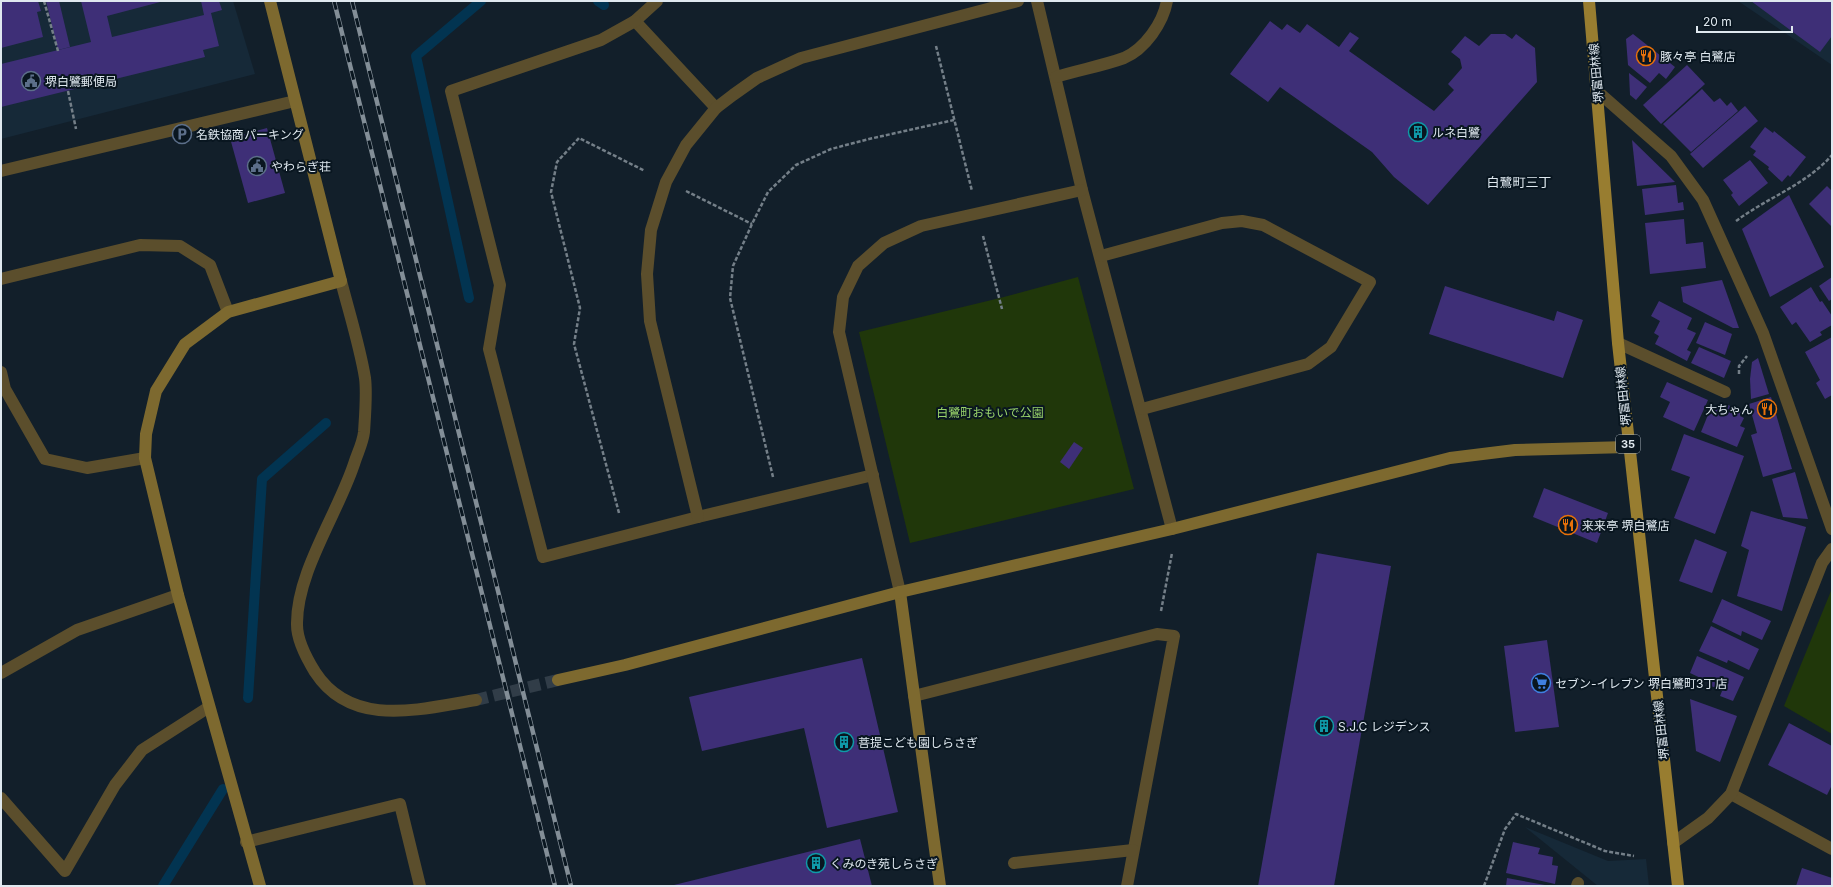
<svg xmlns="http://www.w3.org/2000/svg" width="1833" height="887" viewBox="0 0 1833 887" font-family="Inter,'Noto Sans JP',sans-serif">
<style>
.built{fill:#162938}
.green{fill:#20370a}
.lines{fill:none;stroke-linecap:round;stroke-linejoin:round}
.stream{stroke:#023451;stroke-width:10}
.building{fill:#3e2f77}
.street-tunnel{stroke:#313d48;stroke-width:12;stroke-dasharray:12 6;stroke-linecap:butt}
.path{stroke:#747f88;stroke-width:2.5;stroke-dasharray:4 2;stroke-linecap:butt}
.lane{stroke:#5b4e2c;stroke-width:12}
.street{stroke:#5b4e2c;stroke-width:12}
.secondary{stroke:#7d692f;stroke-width:12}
.primary{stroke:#987d30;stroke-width:12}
.rail-casing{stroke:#838e97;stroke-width:4.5}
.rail{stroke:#091620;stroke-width:3;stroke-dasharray:9;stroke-linecap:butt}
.labels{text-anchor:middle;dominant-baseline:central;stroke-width:4;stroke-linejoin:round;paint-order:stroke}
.shield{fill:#091620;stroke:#9fa9b1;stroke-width:1}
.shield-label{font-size:11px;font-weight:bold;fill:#dfe8ef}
.poi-label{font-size:12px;fill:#dfe8ef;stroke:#091620;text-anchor:start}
.street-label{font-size:12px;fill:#dfe8ef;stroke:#091620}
.park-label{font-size:12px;fill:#98d26a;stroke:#091620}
.neighbourhood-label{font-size:13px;fill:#dfe8ef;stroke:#091620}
</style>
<rect width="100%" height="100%" fill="#121f2a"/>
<!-- built -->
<g class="built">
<path d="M1,1H233L255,74L1,139Z"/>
<path d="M1738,1H1832V65Z"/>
<path d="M1525,827L1608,861L1646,859L1649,886H1598Z"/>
</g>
<!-- green -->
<g class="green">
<path d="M1078,277L1134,489L910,543L859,332L1000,298Z"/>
<path d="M1831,591L1832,592V734L1784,706Z"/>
</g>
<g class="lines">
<!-- stream -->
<g class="stream">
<path d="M598,1L604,5"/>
<path d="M469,298L416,56L481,1"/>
<path d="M248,698L262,479L326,423"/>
<path d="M163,886L223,789"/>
</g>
</g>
<!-- building -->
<g class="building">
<path d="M1,1H38L41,11L37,12L43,37L1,48Z"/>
<path d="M46,1H59L70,47L58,50Z"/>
<path d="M81,1H164L107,16L112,37L204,15L201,1H219L222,10L211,13L219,46L203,50L205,57L1,107V64L91,42Z"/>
<path d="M1751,1H1832V36L1820,52Z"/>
<path d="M1270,21L1282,30L1287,24L1300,33L1307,24L1339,47L1350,32L1359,38L1349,51L1434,111L1454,90L1448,84L1462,68L1460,59L1451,52L1465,36L1479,46L1491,34H1505L1512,39L1516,34L1535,48L1537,82L1428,205L1394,177L1372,152L1280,87L1268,102L1230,74Z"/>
<path d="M1633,34L1675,67L1666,79L1659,73L1650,83L1628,65L1626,39Z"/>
<path d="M1687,65L1705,84L1661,124L1643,105Z"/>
<path d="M1629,73L1647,87L1636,100L1630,95Z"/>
<path d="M1702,89L1714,102L1720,98L1727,106L1731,102L1738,111L1691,152L1663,124Z"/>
<path d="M1745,106L1758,121L1703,168L1690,154Z"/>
<path d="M1765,127L1773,133L1774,131L1806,157L1790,177L1788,175L1782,182L1768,169L1769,167L1753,155L1756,151L1750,147Z"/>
<path d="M267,128L285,193L248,203L230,138Z"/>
<path d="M1632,140L1675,182L1637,186Z"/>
<path d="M1750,160L1768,183L1739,206L1731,195L1733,193L1723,180Z"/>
<path d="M1676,185L1678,203L1683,202L1684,210L1645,215L1642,189Z"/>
<path d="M1827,186L1831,190L1832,189V227L1809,204Z"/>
<path d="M1789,195L1824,267L1770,297L1742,229Z"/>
<path d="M1684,219L1686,244L1703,242L1706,268L1650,274L1645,223Z"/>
<path d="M1832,277V299L1829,301L1819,286Z"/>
<path d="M1722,280L1739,328H1733L1683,302L1681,287Z"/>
<path d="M1445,286L1554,321L1557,311L1583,320L1563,378L1429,334Z"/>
<path d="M1811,287L1820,302L1822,301L1832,316V325L1820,332L1822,335L1810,342L1796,322L1792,325L1780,307Z"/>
<path d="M1659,301L1692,318L1687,329L1696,333L1687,350L1691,352L1687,361L1655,344L1659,336L1654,333L1660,321L1651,316Z"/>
<path d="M1705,322L1732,334L1725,355L1696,343Z"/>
<path d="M1832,337V395L1825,399L1816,383L1820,380L1805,352Z"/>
<path d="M1699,347L1731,361L1724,378L1691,363Z"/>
<path d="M1758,358L1769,394L1751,399L1750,379L1752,362Z"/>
<path d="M1667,382L1708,400L1694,431L1663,417L1670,402L1660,397Z"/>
<path d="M1771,397L1792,469L1763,477L1751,435L1757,433L1749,404Z"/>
<path d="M1712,405L1726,411L1728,405L1742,411L1740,416L1744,418L1740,426L1745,428L1737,447L1701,432Z"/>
<path d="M1684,434L1744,456L1715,534L1674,518L1690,477L1671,470Z"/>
<path d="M1074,442L1083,448L1069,469L1060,462Z"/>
<path d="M1795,472L1808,519L1783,517L1772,479Z"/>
<path d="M1544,488L1608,513L1597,543L1533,517Z"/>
<path d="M1751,511L1806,527L1782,611L1737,596L1749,550L1741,546Z"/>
<path d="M1695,539L1727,552L1712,593L1679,581Z"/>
<path d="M1317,553L1391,566L1334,886H1258Z"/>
<path d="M1722,599L1771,621L1762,640L1742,631L1741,636L1712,622Z"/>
<path d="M1711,626L1759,649L1749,670L1728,660L1727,663L1699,651Z"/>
<path d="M1547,640L1559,727L1515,732L1504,646Z"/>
<path d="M1697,656L1744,677L1733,701L1720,696L1722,691L1707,684V681L1690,673Z"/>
<path d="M862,658L898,812L827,828L804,728L702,751L689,697Z"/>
<path d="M1690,699L1737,716L1720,762L1696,751Z"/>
<path d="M1789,723L1832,746V785L1827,795L1768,765Z"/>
<path d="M860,839L872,886H674V885Z"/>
<path d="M1513,842L1540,848L1538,854L1553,857L1552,865L1558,866L1555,884L1506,873Z"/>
<path d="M1802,868L1832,878V886H1796Z"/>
<path d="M1507,878L1545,885V886H1506Z"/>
</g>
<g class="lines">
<!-- street-tunnel -->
<path class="street-tunnel" d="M476,700L558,680"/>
<!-- path -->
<g class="path">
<path d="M44,1L58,51"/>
<path d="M936,46L972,191"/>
<path d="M68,91L76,129"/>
<path d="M686,191L752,224"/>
<path d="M1736,221C1767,198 1807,184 1832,155"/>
<path d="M983,236L1002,309"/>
<path d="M1739,374V366L1747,356"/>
<path d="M773,477L730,298L733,266L752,224L768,192L796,165L831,149L869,139L954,120"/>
<path d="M619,513L574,344L580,308L551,192L557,162L579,138L645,171"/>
<path d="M1161,611L1172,553"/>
<path d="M1484,886L1505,829L1516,814L1605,851L1634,856"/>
</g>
<!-- lane -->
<path class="lane" d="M1618,343L1725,392"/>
<!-- street -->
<g class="street">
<path d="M657,1L635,21L716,108"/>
<path d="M1037,1L1082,190L1172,529"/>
<path d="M635,21L601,40L451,91L500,285L489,349L543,557L698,517L873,475"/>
<path d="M1056,77C1078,70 1102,66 1124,58C1145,49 1163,23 1167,1"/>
<path d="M1597,91L1671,156L1703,200L1763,333L1832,529"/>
<path d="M1,171L295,101"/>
<path d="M1101,256L1222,223L1242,221L1263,225L1370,282L1331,347L1308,364L1142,409"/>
<path d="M1,279L140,245L180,246L210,265L228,312"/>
<path d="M341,281C349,312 360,347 365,378C367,393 365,417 364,432C363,442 358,452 355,461C339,512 296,572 297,625C297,641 307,659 315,672C352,729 420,709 476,700"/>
<path d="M1,372L5,389L45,459L87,468L145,458"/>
<path d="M698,517L650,321L647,274L651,230L666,182L686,145L716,108L733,95L757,78L801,58L1018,1"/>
<path d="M900,592L839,332L843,297L858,266L884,243L921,226L1082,190"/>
<path d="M1,673L77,630L178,595"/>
<path d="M914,696L1157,634L1174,636L1127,886"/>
<path d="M1731,794L1832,849"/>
<path d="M1,798L65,871L115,785L142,750L209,707"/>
<path d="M246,842L400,804L420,886"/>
<path d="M1673,843L1708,818L1731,794L1822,563L1832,549"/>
<path d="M1014,863L1133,850"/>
<path d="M1577,886L1578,883"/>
</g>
<!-- secondary -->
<g class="secondary">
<path d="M900,592L940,886"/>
<path d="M558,680L625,665L900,592L1172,529L1450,458L1515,450L1628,447"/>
<path d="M260,886L178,595L145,458L146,434L156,391L185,344L228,312L341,281L270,1"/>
</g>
<!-- primary -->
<path class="primary" d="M1589,1L1618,343L1678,886"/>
<!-- rail casing -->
<g class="rail-casing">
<g id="rail">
<path d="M334,1L555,886"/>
<path d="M352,1L571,886"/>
</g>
</g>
<!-- rail -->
<use href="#rail" class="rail"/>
</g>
<!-- icons -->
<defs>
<g id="restaurant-ring" transform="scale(1)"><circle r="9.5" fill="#091620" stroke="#e8710a" stroke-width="1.5"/><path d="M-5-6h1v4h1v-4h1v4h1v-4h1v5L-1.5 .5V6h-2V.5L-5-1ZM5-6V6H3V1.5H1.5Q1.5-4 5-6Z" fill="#e8710a"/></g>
<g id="civic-ring" transform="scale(1)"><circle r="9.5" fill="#091620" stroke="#5c6f8a" stroke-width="1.5"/><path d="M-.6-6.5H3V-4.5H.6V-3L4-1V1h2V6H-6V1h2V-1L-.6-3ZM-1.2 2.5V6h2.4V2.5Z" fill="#5c6f8a"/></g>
<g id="building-ring" transform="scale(1)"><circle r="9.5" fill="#091620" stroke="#0f9aa8" stroke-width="1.5"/><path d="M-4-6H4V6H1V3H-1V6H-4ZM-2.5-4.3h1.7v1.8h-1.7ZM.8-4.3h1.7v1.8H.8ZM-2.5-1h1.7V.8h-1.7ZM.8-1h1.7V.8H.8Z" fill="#0f9aa8"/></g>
<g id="parking-ring" transform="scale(1)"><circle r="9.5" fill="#091620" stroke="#5c6f8a" stroke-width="1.5"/><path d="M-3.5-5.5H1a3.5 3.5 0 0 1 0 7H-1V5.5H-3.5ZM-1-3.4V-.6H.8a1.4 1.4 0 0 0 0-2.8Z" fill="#5c6f8a"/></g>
<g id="supermarket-ring" transform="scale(1)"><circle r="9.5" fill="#091620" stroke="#3f7fe0" stroke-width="1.5"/><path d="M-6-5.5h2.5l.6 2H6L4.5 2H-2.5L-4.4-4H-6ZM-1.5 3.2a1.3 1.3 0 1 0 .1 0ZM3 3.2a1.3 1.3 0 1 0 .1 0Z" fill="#3f7fe0"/></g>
</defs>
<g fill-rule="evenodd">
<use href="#restaurant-ring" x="1646" y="56"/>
<use href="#civic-ring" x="31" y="81"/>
<use href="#building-ring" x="1418" y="132"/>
<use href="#parking-ring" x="182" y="134"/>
<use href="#civic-ring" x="257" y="166"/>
<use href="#restaurant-ring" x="1767" y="409"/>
<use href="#restaurant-ring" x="1568" y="525"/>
<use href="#supermarket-ring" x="1541" y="683"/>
<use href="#building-ring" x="1324" y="726"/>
<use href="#building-ring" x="844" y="742"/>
<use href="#building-ring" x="816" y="863"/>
</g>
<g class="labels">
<!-- shield labels -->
<rect class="shield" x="1616" y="435" width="24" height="18" rx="3"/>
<g class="shield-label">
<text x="1628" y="444">35</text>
</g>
<!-- poi labels -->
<g class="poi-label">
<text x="1660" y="56">豚々亭 白鷺店</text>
<text x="45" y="81">堺白鷺郵便局</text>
<text x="1432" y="132">ルネ白鷺</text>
<text x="196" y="134">名鉄協商パーキング</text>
<text x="271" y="166">やわらぎ荘</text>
<text x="1753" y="409" text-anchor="end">大ちゃん</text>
<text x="1582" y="525">来来亭 堺白鷺店</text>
<text x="1555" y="683">セブン-イレブン 堺白鷺町3丁店</text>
<text x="1338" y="726">S.J.C レジデンス</text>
<text x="858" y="742">菩提こども園しらさぎ</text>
<text x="830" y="863">くみのき苑しらさぎ</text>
</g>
<!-- street labels -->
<g class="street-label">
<text transform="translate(1596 73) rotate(-95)">堺富田林線</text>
<text transform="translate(1623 396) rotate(-96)">堺富田林線</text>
<text transform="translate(1661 730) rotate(-96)">堺富田林線</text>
</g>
<!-- park labels -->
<g class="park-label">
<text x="990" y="412">白鷺町おもいで公園</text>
</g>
<!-- neighbourhood labels -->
<g class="neighbourhood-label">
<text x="1519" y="182">白鷺町三丁</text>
</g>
</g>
<!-- border -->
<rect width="1833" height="887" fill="none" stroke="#dfe8ef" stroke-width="4"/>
<!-- scale -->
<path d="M1697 26v6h95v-6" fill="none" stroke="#dfe8ef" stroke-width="2"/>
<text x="1703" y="26" font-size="12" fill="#dfe8ef" stroke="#091620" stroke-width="3" paint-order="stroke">20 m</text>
</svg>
